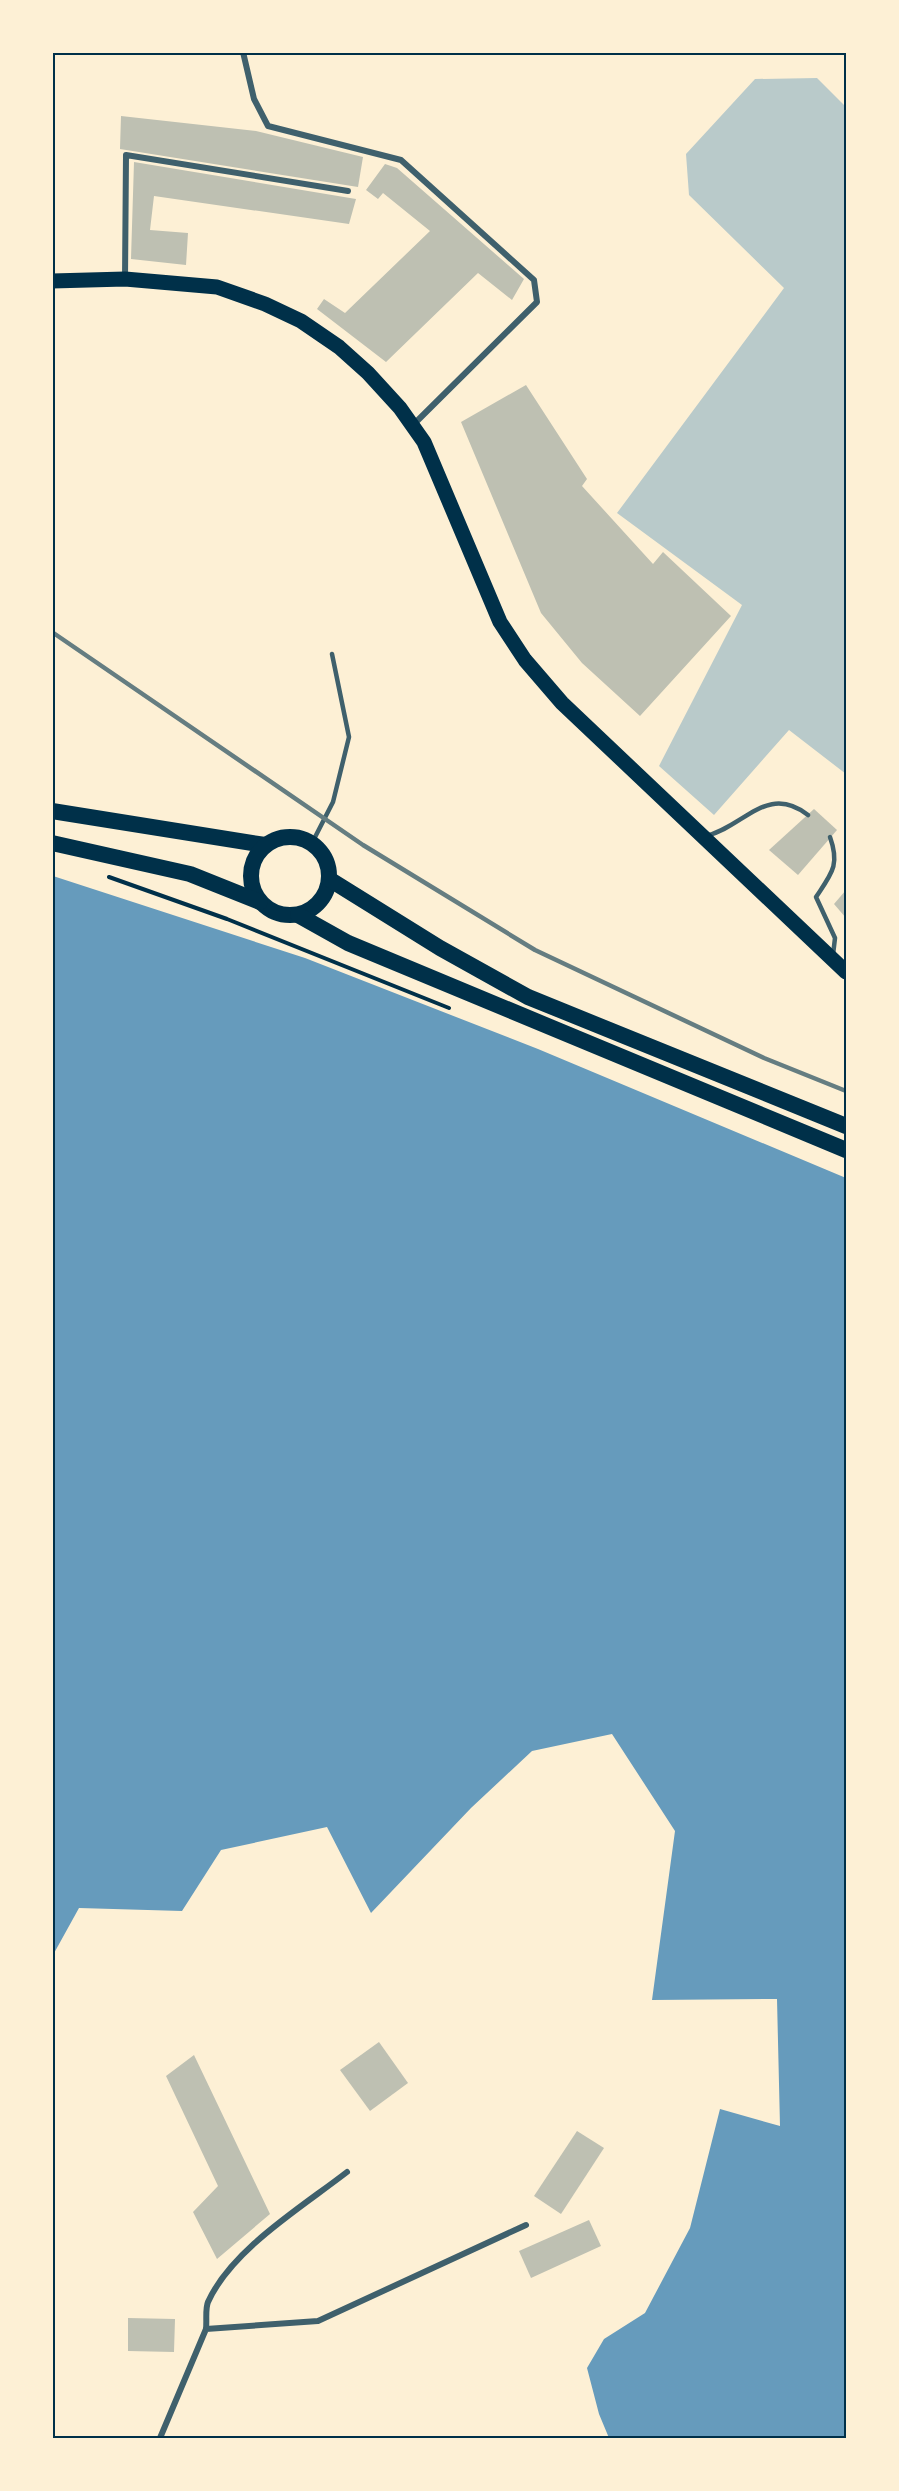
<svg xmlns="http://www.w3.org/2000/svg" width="899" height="2491" viewBox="0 0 899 2491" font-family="'Noto Sans',sans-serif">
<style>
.green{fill:#b9caca}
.water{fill:#669bbc}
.building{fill:#bec0b2}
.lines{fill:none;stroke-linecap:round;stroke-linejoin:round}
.path{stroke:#003049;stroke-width:4}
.service{stroke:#3f606c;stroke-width:4.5}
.minor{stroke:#3f606c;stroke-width:6}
.primary{stroke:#003049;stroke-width:15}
.trunk{stroke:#003049;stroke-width:16}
.rail{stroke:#657d81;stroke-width:4.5}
.neatline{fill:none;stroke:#003049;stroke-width:2}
</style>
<rect width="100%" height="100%" fill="#fdf0d5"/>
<!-- green -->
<path class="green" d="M817,78L846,107V774L789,730L714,815L659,766L742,605L617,513L784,288L689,195L686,154L755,79Z"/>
<!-- water -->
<path class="water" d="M53,876L305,958L538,1049L846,1178V2438H609L599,2414L587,2368L604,2339L645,2313L690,2228L720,2109L780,2126L777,1999L652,2000L675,1831L612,1734L532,1751L471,1808L371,1913L327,1827L221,1850L182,1911L79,1908L53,1955Z"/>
<!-- building -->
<g class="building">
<path d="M121,116L256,131L363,157L358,187L120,149Z"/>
<path d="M134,162L356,199L349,224L154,196L150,230L188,233L186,265L131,259Z"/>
<path d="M385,164L397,168L524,279L512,300L478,273L386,362L317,309L324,299L345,313L430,231L383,193L378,199L366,190Z"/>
<path d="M526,385L587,479L582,486L653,564L663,552L731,616L640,716L582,663L541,613L461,422Z"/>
<path d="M814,809L837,830L798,875L769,850Z"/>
<path d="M846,890V918L834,904Z"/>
<path d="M379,2042L408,2083L370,2111L340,2070Z"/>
<path d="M194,2055L270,2214L217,2259L193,2212L218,2186L166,2076Z"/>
<path d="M577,2131L604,2148L561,2214L534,2196Z"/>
<path d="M589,2220L601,2246L531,2278L519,2251Z"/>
<path d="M128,2318L175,2319L174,2352L128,2351Z"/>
</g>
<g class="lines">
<!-- path -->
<path class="path" d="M109,877L227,919L449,1008"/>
<!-- service -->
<g class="service">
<path d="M706,836C744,827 767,783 808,815"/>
<path d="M830,837C840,865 832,873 816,897L835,938L833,955"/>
<path d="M312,843L333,802L349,737L332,654"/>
</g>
<!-- minor -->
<g class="minor">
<path d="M243,52L254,99L268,126L401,160L534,280L537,302L413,425"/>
<path d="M125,279L126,155L348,191"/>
<path d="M206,2329C207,2321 205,2309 208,2302C232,2249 302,2207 347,2172"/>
<path d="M160,2438L206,2329L318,2321L526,2225"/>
</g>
<!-- primary -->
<path class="primary" d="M52,281L125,279L217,287L265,304L301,321L339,347L368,373L400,408L424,442L500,622L525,660L562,703L846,972"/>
<!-- trunk -->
<g class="trunk">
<path d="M52,811L265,845"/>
<circle cx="290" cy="876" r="39"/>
<path d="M52,843L190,874L260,902"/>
<path d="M329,879L440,948L528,997L846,1126"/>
<path d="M298,915L348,943L846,1150"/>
</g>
<!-- rail -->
<path class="rail" d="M52,632L363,845L535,950L764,1058L846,1091"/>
</g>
<!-- border -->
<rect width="899" height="2491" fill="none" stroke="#fdf0d5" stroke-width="108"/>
<rect x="54" y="54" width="791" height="2383" class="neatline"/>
</svg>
